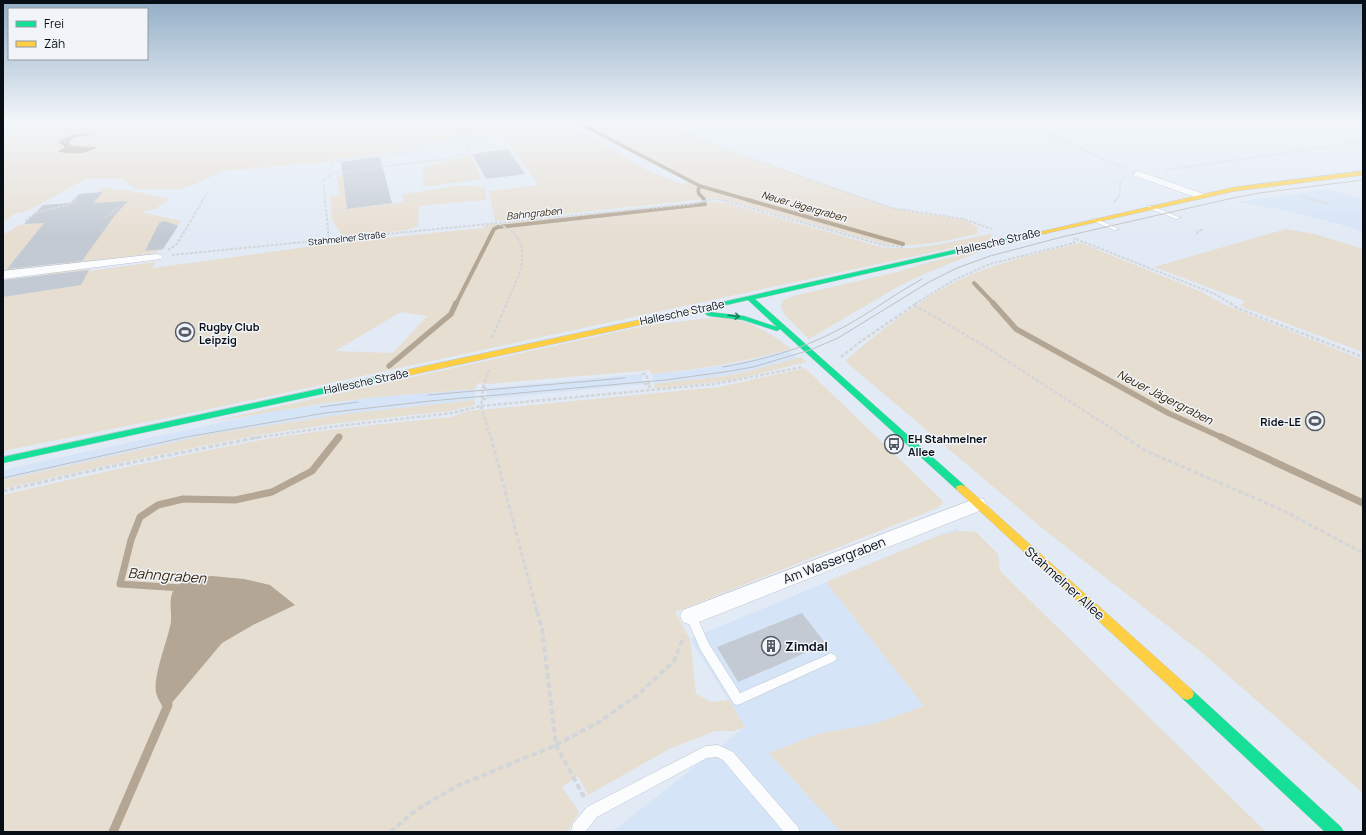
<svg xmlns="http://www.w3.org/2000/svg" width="1366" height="835" viewBox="0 0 1366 835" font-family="Manrope,sans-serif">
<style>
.built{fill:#d6e4f7}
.green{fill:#e7ded2;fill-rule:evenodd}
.water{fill:#b4a694}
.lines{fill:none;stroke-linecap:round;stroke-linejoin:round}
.stream-far4{stroke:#b4a694;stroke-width:3.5}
.stream-far3{stroke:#b4a694;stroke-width:4}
.stream-far2{stroke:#b4a694;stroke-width:5.5}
.stream-far1{stroke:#b4a694;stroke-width:7}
.stream{stroke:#b4a694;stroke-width:9}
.building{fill:#c3cad3}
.lane-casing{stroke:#bec5ce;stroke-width:1}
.street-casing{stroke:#bec5ce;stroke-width:1}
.fast-casing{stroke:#bec5ce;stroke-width:1}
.slow-casing{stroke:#bec5ce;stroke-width:1}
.path-far4{stroke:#d3d6d9;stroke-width:1.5;stroke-dasharray:2 1;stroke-linecap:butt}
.path-far3{stroke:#d3d6d9;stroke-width:2;stroke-dasharray:3 1.5;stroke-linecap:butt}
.path-far2{stroke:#d3d6d9;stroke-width:2.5;stroke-dasharray:3.5 2;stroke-linecap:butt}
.path-far1{stroke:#d3d6d9;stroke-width:3;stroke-dasharray:4.5 2.5;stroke-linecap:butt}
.path{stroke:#d3d6d9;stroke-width:4;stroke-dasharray:6 3;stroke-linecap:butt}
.lane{fill:#fbfcfe;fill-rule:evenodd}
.street{fill:#fbfcfe;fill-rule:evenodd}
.fast{fill:#16e098;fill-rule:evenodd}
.slow{fill:#ffcf43;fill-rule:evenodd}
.tram{stroke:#bec0c4;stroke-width:1}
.oneway{stroke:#10825e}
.labels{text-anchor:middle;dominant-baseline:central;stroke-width:3;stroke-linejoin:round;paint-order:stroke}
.far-street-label{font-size:9px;fill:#080e16;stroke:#f1f5fa}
.far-water-label{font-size:10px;font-style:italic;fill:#3a280c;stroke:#f1f5fa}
.street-label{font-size:11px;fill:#080e16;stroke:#f1f5fa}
.poi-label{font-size:11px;font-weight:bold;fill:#080e16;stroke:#f1f5fa;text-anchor:start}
.water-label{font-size:12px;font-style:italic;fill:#3a280c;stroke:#f1f5fa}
.near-street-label{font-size:13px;fill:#080e16;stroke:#f1f5fa}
.near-poi-label{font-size:13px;font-weight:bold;fill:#080e16;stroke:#f1f5fa;text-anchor:start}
.near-water-label{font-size:14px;font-style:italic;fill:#3a280c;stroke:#f1f5fa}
</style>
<rect width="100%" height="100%" fill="#e2eaf5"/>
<!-- built -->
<g class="built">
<path d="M1328,189L1363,200V232L1339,224L1278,209L1235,202Z"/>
<path d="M787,350L797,358L749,371L724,376L654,384L652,374L692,370L742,362Z"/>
<path d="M642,374L644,384L486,399L487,388Z"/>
<path d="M475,389L474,400L303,420L56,468L3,480V470L268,412L377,397Z"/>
<path d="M956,528L1266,832H612L745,727L690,639Z"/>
</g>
<!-- green -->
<g class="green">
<path d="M3,120H563L647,170L682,184L692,181L573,120H659L716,146L892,208L918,213L963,219L977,227V234C945,241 917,248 885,244L726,200L715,198L495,221L489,191L538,185L504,136L450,138L434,141L412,150L336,159L326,162L224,171L183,189H135L122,179H86L25,212L16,213L3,222Z"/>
<path d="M470,155L482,179L423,187L422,169L424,167Z"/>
<path d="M342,174L347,209L403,202V194L465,185L486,188V200L419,206L418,226L407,230L341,238L342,236L332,219L330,196L339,195L337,177Z"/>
<path d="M101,188L126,190L170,199L155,209L141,212L181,221L162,250L148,254L61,264L84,235L22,251L11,265L30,262L25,269L3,272V235L19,225L32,224L101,194L103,192H98Z"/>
<path d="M715,202L727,203L881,247C918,252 954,241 990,234L992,235L989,240L196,412L3,451V283L42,277L45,273L89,269V271L155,262L153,268L343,242L483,228L484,225ZM401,312L427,316L393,353L335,351Z"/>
<path d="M1286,229L1315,234L1363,249V352L1240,306L1245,301L1154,267Z"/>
<path d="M1081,243L1202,292L1225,305L1363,360V793L1201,652L1043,529L845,361C881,330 917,301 959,280C997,262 1040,253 1081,243Z"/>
<path d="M986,249L924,274L899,286L809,339L784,314L781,306L783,300L793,296L897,272L926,263Z"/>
<path d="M721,317C748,320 771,332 791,349C744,362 700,369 652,374L650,370L641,371L488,384L478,383L475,389L377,397L320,404L209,422L648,325Z"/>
<path d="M801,357L807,362L733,380L655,389L654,384L724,376L749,371Z"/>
<path d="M805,368L943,501L940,507L675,612L690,639L696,694L711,702L729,700L745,727L734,731H715L669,749L588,795L578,776L562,787L579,812L567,832H3V495C87,475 171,457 256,441C320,429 386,424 451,417L468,411L719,387Z"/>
<path d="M474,400L475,405L450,411L339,423L258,435L104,466L3,489V480L211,434L345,414Z"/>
<path d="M958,531L976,532L998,554L1000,571L1266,832H841L769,753L821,733L874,724L924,706L826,582L940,535Z"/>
</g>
<!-- water -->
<g class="water">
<path d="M93,133H95L72,138L69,144L73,146L97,147C85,155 72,154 59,152L58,151L64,148V146L59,143V141C68,135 82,133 93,133Z"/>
<path d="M212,576L244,579L270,585L295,605L253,625L222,643L165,711C162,705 157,698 156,692C153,676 168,639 171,622C172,611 167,595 177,586C187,578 200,577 212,576Z"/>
</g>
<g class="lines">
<!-- stream-far4 -->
<g class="stream-far4">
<path d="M573,120L700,186L752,201"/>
<path d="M700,186L698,190L699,194L704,199"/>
</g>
<!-- stream-far3 -->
<g class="stream-far3">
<path d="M748,200L903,244"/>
<path d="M974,283L994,304"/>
<path d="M456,304L494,229L498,227L705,204"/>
</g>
<!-- stream-far2 -->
<g class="stream-far2">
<path d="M993,303L1016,329L1168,413L1223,438"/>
<path d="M389,366L451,314L456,303"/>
<path d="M338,438L339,437"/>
</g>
<!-- stream-far1 -->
<g class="stream-far1">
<path d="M1221,437L1363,503"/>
<path d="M182,588L120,584L131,540L140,517L158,505L183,499L235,500L272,492L312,471L339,437"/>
</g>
<!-- stream -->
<path class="stream" d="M113,832L168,705"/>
</g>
<!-- building -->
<g class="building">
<path d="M508,149L525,174L486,179L472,154Z"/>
<path d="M380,157L392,203L347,209L341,162Z"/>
<path d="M103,192L93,203L128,201L115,215L82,261L7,269L44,223L24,224L43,205L70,203L79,194Z"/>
<path d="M165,221L178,226L163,249L145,251L159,223Z"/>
<path d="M89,270L81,285L3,297V280Z"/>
<path d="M802,613L826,644L738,682L717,647Z"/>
</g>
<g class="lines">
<!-- lane casing -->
<g class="lane-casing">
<g id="lane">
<path d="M1148,206H1152L1181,218L1176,219L1148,208Z"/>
<path d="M1093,219H1097L1119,229L1114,230L1093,221Z"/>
<path d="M691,612L695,613L709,644L740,693L827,655L831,653L835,655L837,658L835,661L738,705L734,704L700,649L686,616L687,613Z"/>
<path d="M718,745L733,752L798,827L800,832H784L723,760L717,757L707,758L597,817L585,832H571L573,824L587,807L702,748L706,746Z"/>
</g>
</g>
<!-- street casing -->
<g class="street-casing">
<g id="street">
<path d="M1138,171L1204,194L1206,196L1201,199L1198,198L1135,176L1133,174Z"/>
<path d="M157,254L161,255L163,257L161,259L3,279V271Z"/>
<path d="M977,498L984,499L986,504L984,509L699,622L691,625L683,622L680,616L683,610Z"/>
</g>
</g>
<!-- fast casing -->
<g class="fast-casing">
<g id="fast">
<path d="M1012,237L1015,239L1014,240L755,299L965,486L966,488L965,490H957L780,329L777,331L743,320L709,316L705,314L709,312L744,316L777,327L748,300L691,313L687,311L691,309Z"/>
<path d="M379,376L383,379L382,381L3,463V457Z"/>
<path d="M1187,688L1192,690L1341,827L1344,832H1325L1182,698L1180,694L1182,690Z"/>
</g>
</g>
<!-- slow casing -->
<g class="slow-casing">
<g id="slow">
<path d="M1363,171V175L1235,191L1012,241L1009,239L1235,187Z"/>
<path d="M691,309L695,311L694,313L379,382L375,379L379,376Z"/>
<path d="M961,485L965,486L1192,690L1194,694L1192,698L1187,700L1182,698L957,490L956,488L957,486Z"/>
</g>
</g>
<!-- path-far4 -->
<g class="path-far4">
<path d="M659,120L716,146L871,201"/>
<path d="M1029,120V123L1053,136L1126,169"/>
<path d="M1166,170L1363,142"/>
<path d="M329,176L331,164L335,161L413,152L437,142L462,136L490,120"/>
<path d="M1301,196L1317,201"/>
<path d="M74,201L78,197"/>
<path d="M202,201L207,193"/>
<path d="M325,201L323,180L335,173L446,159L470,152L462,136"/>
<path d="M706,201L714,199L727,201"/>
<path d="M1115,201L1120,194V182L1126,177"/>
</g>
<!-- path-far3 -->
<g class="path-far3">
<path d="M325,200L329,240"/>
<path d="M722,200L883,245L903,247"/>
<path d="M868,200L892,208L963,219L992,229"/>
<path d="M1314,200L1328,204"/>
<path d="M1114,202L1116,200"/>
<path d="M105,218L119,206"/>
<path d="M25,221L37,212L69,205L75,200"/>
<path d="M499,224C502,226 507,228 510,230C535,249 516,282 506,304"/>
<path d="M1197,234L1198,231L1204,229"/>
<path d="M1076,239L1215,294L1231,304"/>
<path d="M168,250L177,244L203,200"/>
<path d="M172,255L691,204L710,200"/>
<path d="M915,304L954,280L990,264L1074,243V238"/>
</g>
<!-- path-far2 -->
<g class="path-far2">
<path d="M1230,303L1237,308L1363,357"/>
<path d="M914,305L983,345L1126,438"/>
<path d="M492,338L507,303"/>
<path d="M841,357L860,342L917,303"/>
<path d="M642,374H646L649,384"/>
<path d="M644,384H649L650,390"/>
<path d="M483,388L489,370"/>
<path d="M482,399L483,388H487"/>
<path d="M486,399H482L481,406L491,438"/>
<path d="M253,438L338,426L452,413L481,406L715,384L802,367"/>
</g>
<!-- path-far1 -->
<g class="path-far1">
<path d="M491,437L537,612"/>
<path d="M1125,437L1144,450L1282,510L1363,553"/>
<path d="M3,491L104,468L260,437"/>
</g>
<!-- path -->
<g class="path">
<path d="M537,611L542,629L556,745L584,797"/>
<path d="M390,832L416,810L457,786L556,745L599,722L640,693L674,661L684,636"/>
</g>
<!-- lane -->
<use href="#lane" class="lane"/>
<!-- street -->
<use href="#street" class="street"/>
<!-- fast -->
<use href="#fast" class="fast"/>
<!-- slow -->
<use href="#slow" class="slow"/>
<!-- tram -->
<g class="tram">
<path d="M723,367C762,360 800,350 836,331C866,316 893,295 922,279"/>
<path d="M428,395L625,378"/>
<path d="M321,407L358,402"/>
<path d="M3,478L186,437L325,413L430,401L665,380L724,372L753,367L810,350L838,338L929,282L957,268L990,256L1062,237L1233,198L1259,193L1363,180"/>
</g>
</g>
<!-- one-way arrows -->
<defs><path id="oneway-shaft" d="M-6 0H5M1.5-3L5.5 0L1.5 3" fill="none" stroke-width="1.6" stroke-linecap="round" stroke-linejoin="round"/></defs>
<use class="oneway" href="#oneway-shaft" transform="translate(734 316) rotate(7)"/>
<!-- sky -->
<linearGradient id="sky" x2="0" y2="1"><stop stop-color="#93aec6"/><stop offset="0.51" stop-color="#f2f6fa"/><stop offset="1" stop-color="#f2f6fa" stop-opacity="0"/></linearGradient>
<rect width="1366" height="237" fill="url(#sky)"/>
<!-- icons -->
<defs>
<g id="stadium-ring" transform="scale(1)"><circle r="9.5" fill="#f1f5fa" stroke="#545b64" stroke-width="1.5"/><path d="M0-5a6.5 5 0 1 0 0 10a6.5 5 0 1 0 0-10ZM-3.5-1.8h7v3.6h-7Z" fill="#545b64"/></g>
<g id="bus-ring" transform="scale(1)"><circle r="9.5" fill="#f1f5fa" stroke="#545b64" stroke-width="1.5"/><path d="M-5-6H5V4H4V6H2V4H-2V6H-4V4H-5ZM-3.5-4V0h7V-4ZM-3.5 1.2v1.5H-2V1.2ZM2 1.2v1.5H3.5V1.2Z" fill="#545b64"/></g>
<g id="building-ring" transform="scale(1)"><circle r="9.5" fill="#f1f5fa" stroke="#545b64" stroke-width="1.5"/><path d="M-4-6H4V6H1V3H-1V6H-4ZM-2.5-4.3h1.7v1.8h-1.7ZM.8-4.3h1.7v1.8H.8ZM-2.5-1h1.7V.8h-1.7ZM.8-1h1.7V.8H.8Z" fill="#545b64"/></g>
</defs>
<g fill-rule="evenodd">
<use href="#stadium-ring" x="185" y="332"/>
<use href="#stadium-ring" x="1315" y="421"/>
<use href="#bus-ring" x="894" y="444"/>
<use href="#building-ring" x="771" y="646"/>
</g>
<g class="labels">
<!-- far-street labels -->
<g class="far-street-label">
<text transform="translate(347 238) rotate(-6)">Stahmelner Straße</text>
</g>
<!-- far-water labels -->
<g class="far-water-label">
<text transform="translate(804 206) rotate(16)">Neuer Jägergraben</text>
<text transform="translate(534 213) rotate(-6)">Bahngraben</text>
</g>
<!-- street labels -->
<g class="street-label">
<text transform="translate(998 241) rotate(-13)">Hallesche Straße</text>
<text transform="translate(682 312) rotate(-12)">Hallesche Straße</text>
<text transform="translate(366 381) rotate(-12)">Hallesche Straße</text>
</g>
<!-- poi labels -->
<g class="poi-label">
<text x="199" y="326">Rugby Club<tspan x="199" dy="13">Leipzig</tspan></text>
<text x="1301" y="421" text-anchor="end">Ride-LE</text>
<text x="908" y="438">EH Stahmelner<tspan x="908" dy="13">Allee</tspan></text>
</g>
<!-- water labels -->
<g class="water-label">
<text transform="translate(1165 397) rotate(27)">Neuer Jägergraben</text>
</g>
<!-- near-street labels -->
<g class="near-street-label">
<text transform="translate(834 560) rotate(-21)">Am Wassergraben</text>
<text transform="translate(1065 583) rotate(42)">Stahmelner Allee</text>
</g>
<!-- near-poi labels -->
<g class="near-poi-label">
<text x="785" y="646">Zimdal</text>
</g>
<!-- near-water labels -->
<g class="near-water-label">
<text transform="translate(167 575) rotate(4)">Bahngraben</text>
</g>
</g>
<!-- border -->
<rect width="1366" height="835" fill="none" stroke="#080e16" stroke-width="8"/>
<!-- legend -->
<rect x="8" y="8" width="140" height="52" fill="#f1f5fa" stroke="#94999f"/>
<rect x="16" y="21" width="20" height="6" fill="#16e098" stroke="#94999f"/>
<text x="44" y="28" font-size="12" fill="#080e16">Frei</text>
<rect x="16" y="41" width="20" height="6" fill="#ffcf43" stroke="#94999f"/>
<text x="44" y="48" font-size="12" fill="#080e16">Zäh</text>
</svg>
